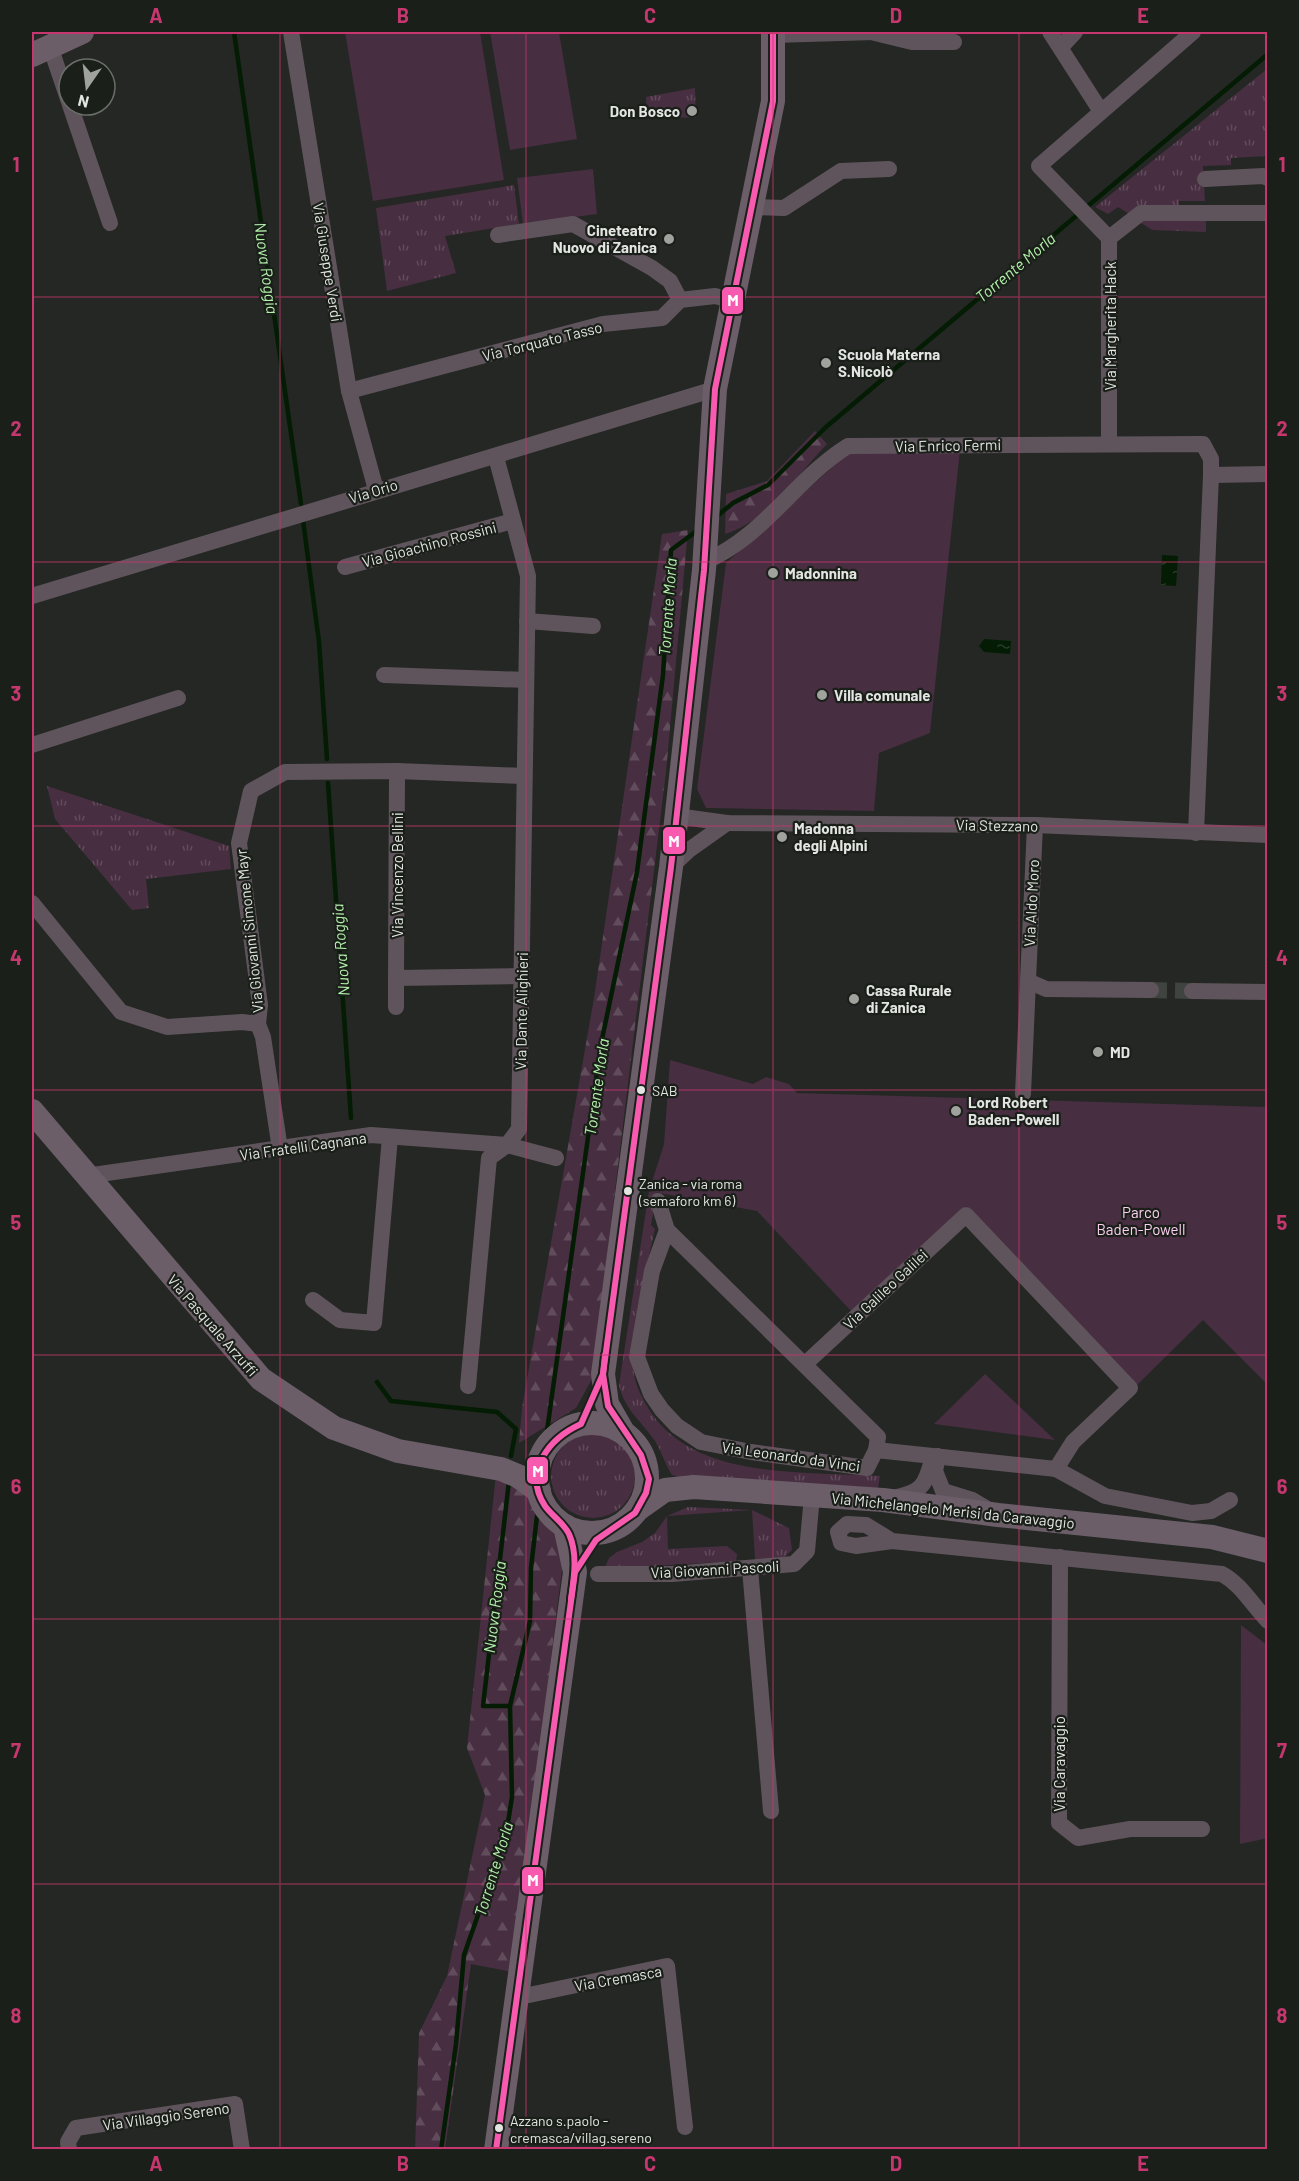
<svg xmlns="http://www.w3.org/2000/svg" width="1299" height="2181" viewBox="0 0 1299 2181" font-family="Barlow,sans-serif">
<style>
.grass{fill:url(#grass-tufts)}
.forest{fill:url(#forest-firs)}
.green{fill:#472e41}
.water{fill:url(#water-ripples)}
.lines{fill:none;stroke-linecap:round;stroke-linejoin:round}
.stream{stroke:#031c03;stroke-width:4.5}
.street-tunnel{stroke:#404440;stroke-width:16;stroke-dasharray:16 8;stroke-linecap:butt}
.street{stroke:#5f545c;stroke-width:16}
.secondary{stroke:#6b5e68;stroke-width:24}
.bus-1-casing{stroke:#1a1f19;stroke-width:10}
.bus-1{stroke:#f75aaf;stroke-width:6}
.grid{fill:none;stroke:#c7376f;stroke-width:1.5;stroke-opacity:0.55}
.poi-dot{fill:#a0a29e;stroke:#1a1f19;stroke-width:2}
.bus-dot{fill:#e2e5e1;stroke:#1a1f19;stroke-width:2}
.labels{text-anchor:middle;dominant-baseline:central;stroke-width:4.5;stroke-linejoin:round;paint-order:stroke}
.bus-label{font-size:14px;fill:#e2e5e1;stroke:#1a1f19;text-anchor:start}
.poi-label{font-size:15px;font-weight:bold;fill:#e2e5e1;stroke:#1a1f19;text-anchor:start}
.street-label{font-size:15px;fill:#e2e5e1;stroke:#1a1f19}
.park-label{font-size:15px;fill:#fccef0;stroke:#1a1f19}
.water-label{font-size:16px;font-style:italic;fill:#b4f2ac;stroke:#1a1f19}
.line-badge{stroke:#1a1f19;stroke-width:2}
.badge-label{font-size:16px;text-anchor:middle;font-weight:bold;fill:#fff}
.neatline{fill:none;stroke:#c7376f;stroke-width:2}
.grid-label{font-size:20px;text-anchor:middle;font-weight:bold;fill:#c7376f}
</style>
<defs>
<pattern id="grass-tufts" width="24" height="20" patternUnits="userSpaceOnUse" patternTransform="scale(1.5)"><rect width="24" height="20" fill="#472e41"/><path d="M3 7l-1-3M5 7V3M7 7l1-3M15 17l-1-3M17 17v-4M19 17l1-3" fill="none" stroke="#614c5c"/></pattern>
<pattern id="forest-firs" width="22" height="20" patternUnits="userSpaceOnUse" patternTransform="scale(1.5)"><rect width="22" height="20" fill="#472e41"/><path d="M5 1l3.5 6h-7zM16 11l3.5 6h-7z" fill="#614c5c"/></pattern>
<pattern id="water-ripples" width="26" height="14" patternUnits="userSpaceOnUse" patternTransform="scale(1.5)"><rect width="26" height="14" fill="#031c03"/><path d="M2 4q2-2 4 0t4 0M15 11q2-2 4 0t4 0" fill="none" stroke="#273d27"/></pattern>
</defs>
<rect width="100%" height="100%" fill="#242723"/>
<!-- grass -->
<g class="grass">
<path d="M1267,69V156L1231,158V165L1203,166L1205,201H1179V209L1131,215L1118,207L1108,214L1095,207Z"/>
<path d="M695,88L696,118L647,116L646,97Z"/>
<path d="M514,185L519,224L445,236L456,273L387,291L376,208Z"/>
<path d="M1206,215V232L1152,230L1135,219Z"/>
<path d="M47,786L229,846L231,869L146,879L149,908L132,910L55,819Z"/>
<path d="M649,1191L657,1192L651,1225L655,1229C646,1271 631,1321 633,1364C633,1382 642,1399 652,1414C699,1481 808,1471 880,1476L878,1488L903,1491L695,1482L672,1475C664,1463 661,1448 652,1437C639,1419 624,1408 619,1385Z"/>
<circle cx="593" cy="1476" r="42"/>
<path d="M688,1507L752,1510L789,1528L792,1550L781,1560L755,1559L752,1510L667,1516L668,1549L727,1546L737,1554L736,1561L604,1569L609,1558L617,1552L642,1542L655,1533L667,1516Z"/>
</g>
<!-- forest -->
<g class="forest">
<path d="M815,431L827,444C796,476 769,520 725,534L726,494L767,481Z"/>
<path d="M688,530L666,772L592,1379L576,1408L519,1443L522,1408L594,998L662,534Z"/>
<path d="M496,1474L521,1478L552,1522L564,1553L512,1972L471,1964L445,2149L415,2150L419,2033L447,1976L485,1795L467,1748Z"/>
</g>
<!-- green -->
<g class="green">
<path d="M345,32H480L504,180L373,201Z"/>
<path d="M490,32H559L577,139L510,150Z"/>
<path d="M593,169L597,214L523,224L517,178Z"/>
<path d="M960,450L930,733L879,753L874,811L706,808L697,789L726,563L848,453Z"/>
<path d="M670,1060L753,1084L766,1077L789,1084L797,1093L1267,1107V1384L1203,1320L1136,1386L966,1206L851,1311L757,1211L649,1191L664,1144Z"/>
<path d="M985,1374L1055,1440L934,1424Z"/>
<path d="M1241,1625L1267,1645L1268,1838L1240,1844Z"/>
</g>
<!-- water -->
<g class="water">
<path d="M1162,555L1178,556L1176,586L1161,585Z"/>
<path d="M984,639L1011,641L1010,654L984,652L979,646Z"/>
</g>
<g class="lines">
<!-- stream -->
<g class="stream">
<path d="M234,32L301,504"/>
<path d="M717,516L733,503L768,485L826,427L1268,54"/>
<path d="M303,520L319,642L327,759"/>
<path d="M328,783L351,1118"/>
<path d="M377,1382L391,1401L497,1412L516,1429L511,1456"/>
<path d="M547,1431L601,1044L637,872L663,675L671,550L698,530"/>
<path d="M509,1481L483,1706H510"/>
<path d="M441,2150L456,2044L464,1955L506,1835L512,1797L510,1706L530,1621L531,1568L537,1516"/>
</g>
<!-- street-tunnel -->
<path class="street-tunnel" d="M1151,990L1192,991"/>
<!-- street -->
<g class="street">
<path d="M291,32L349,391L376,490"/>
<path d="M1050,32L1100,110"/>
<path d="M875,33L912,42H954"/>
<path d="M773,35L875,32"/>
<path d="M50,46L69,102"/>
<path d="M1061,47L1075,32"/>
<path d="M70,105L110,223"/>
<path d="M1205,179L1263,176L1268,178"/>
<path d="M751,207L784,208L841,171L889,169"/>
<path d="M498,235L573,224L652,268L670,281L680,300"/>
<path d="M1109,238L1141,213H1268"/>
<path d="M349,391L603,324L662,318L680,300L715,296L731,300"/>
<path d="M1109,443V238L1039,166L1193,32"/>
<path d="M1211,475L1268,474"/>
<path d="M704,562C765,536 794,480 848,446L1203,444L1211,459V475L1196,833"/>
<path d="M345,567L513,521"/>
<path d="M32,596L715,389"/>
<path d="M527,621L593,626"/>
<path d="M384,675L526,680"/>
<path d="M32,745L178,698"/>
<path d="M397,771L396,978L521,976"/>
<path d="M676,816L727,823L1035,825L1268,835"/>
<path d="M1035,825L1028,981L1046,989L1151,990"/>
<path d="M671,867L689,850L727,823"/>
<path d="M32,903L121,1012L167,1027L242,1022L258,1024"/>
<path d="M396,978V1007"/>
<path d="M1192,991L1268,992"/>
<path d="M1023,1094L1028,981"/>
<path d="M280,1149L263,1037L258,1024L260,1005L239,843L251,791L285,772L397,771L524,776"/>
<path d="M86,1176L371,1135L507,1145L556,1158"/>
<path d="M658,1201L667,1230L652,1271L637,1357L651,1394L662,1410L677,1426L701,1442L751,1452L867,1468L876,1450L878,1437L667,1230"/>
<path d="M313,1300L340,1320L374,1323L390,1137"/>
<path d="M805,1364L966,1215L1130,1388L1073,1442L1056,1469"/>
<path d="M468,1386L489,1158L507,1145L519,1129L528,576L496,457"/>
<path d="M876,1450L1056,1469L1105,1496L1192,1513L1211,1511L1230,1500"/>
<path d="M938,1456L935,1471L943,1491L972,1500L989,1510"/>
<path d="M893,1498C921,1492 925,1487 932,1460"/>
<path d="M892,1541L866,1525L847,1524L838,1532L841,1543L856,1546L892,1541L1222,1574C1242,1585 1252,1605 1268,1621"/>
<path d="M1060,1557L1059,1823L1078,1838L1130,1829H1202"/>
<path d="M750,1569L771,1811"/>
<path d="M598,1574H672L794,1564L807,1551L812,1496"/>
<path d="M518,1994L529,1995L667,1966L685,2127"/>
<path d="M69,2150L68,2142L76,2128L235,2104L242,2150"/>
</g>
<!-- secondary -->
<g class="secondary">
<path d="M32,55L82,32"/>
<path d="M32,1111L261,1379L334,1428L398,1451L501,1469L518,1476L539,1491"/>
<circle cx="592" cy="1478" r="55"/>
<path d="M623,1432L607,1404L603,1374L671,867L704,570L715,389L773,101V32"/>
<path d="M638,1509L665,1490L694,1487L883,1500L998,1515L1212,1537L1268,1551"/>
<path d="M496,2150L575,1572L565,1526"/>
</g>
<!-- bus-1 casing -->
<g class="bus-1-casing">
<g id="bus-1">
<path d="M571,1599C574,1578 578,1554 569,1534C563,1522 552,1516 545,1506C522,1471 550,1438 581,1424L603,1374L605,1355"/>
<path d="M496,2150L575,1572L596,1540L635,1513L646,1493L649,1479L641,1455L608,1406L603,1374L671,867L704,570L715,389L773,101V32"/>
</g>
</g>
<!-- bus-1 -->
<use href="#bus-1" class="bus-1"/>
</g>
<!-- grid -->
<path class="grid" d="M280,32V2150M526,32V2150M773,32V2150M1019,32V2150M32,297H1268M32,562H1268M32,826H1268M32,1090H1268M32,1355H1268M32,1619H1268M32,1884H1268"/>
<!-- markers -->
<g class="poi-dot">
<circle cx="692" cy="111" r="6"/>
<circle cx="669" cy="239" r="6"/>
<circle cx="826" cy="363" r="6"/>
<circle cx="773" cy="573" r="6"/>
<circle cx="822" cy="695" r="6"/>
<circle cx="782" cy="837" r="6"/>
<circle cx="854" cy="999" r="6"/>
<circle cx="1098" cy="1052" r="6"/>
<circle cx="956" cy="1111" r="6"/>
</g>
<g class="bus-dot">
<circle cx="641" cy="1090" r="5"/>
<circle cx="628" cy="1191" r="5"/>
<circle cx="499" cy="2128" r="5"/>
</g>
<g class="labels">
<!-- bus labels -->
<g class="bus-label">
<text x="652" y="1090">SAB</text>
<text x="639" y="1183">Zanica - via roma<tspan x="639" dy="17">(semaforo km 6)</tspan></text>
<text x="510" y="2120">Azzano s.paolo -<tspan x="510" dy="17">cremasca/villag.sereno</tspan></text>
</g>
<!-- poi labels -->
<g class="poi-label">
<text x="680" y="111" text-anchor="end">Don Bosco</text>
<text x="657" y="230" text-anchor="end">Cineteatro<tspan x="657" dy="17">Nuovo di Zanica</tspan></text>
<text x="838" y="354">Scuola Materna<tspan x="838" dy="17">S.Nicolò</tspan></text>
<text x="785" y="573">Madonnina</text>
<text x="834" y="695">Villa comunale</text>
<text x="794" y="828">Madonna<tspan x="794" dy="17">degli Alpini</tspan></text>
<text x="866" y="990">Cassa Rurale<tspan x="866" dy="17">di Zanica</tspan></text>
<text x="1110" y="1052">MD</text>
<text x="968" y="1102">Lord Robert<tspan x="968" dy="17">Baden-Powell</tspan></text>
</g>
<!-- street labels -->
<g class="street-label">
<text transform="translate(328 262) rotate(81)">Via Giuseppe Verdi</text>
<text transform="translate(1110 326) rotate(-90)">Via Margherita Hack</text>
<text transform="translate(542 341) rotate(-14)">Via Torquato Tasso</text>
<text transform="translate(948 445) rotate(-1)">Via Enrico Fermi</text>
<text transform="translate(373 491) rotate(-17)">Via Orio</text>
<text transform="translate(429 544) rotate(-15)">Via Gioachino Rossini</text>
<text transform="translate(997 825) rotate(1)">Via Stezzano</text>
<text transform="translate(397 875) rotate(-90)">Via Vincenzo Bellini</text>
<text transform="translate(1031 903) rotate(-87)">Via Aldo Moro</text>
<text transform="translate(249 931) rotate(-96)">Via Giovanni Simone Mayr</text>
<text transform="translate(521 1011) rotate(-89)">Via Dante Alighieri</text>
<text transform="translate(303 1146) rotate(-8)">Via Fratelli Cagnana</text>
<text transform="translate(885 1289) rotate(-43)">Via Galileo Galilei</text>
<text transform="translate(213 1325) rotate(49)">Via Pasquale Arzuffi</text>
<text transform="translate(791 1456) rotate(8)">Via Leonardo da Vinci</text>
<text transform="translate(953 1510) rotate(6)">Via Michelangelo Merisi da Caravaggio</text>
<text transform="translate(715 1569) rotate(-3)">Via Giovanni Pascoli</text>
<text transform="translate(1059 1764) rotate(-90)">Via Caravaggio</text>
<text transform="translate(618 1978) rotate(-10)">Via Cremasca</text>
<text transform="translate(166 2116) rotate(-8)">Via Villaggio Sereno</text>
</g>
<!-- park labels -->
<g class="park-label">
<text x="1141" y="1212">Parco<tspan x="1141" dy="17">Baden-Powell</tspan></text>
</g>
<!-- water labels -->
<g class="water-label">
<text transform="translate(1015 267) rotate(-40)">Torrente Morla</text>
<text transform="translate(267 268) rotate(82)">Nuova Roggia</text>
<text transform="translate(667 607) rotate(-86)">Torrente Morla</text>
<text transform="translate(340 950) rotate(-94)">Nuova Roggia</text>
<text transform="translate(596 1087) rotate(-82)">Torrente Morla</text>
<text transform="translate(494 1607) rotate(-83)">Nuova Roggia</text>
<text transform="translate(493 1869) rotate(-73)">Torrente Morla</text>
</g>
</g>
<g class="line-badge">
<rect x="721" y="286" width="23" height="29" rx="6" fill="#f75aaf"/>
<rect x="662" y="826" width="24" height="29" rx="6" fill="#f75aaf"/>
<rect x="526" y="1456" width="23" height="29" rx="6" fill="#f75aaf"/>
<rect x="521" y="1866" width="23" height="29" rx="6" fill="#f75aaf"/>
</g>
<g class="badge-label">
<text x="733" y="306">M</text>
<text x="674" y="847">M</text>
<text x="538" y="1477">M</text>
<text x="533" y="1886">M</text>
</g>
<!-- border -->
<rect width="1299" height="2181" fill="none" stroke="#1a1f19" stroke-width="66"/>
<!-- north arrow -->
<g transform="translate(87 87) rotate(194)"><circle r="28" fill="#1a1f19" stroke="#6a6e69" stroke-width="1.5"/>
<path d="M0-4.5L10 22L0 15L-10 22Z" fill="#a0a29e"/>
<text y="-9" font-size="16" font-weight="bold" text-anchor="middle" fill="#e2e5e1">N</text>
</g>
<rect x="33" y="33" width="1233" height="2115" class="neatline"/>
<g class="grid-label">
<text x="156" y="23">A</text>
<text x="403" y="23">B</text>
<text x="650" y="23">C</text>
<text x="896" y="23">D</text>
<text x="1143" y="23">E</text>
<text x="16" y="172">1</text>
<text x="1282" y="172">1</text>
<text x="16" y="436">2</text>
<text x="1282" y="436">2</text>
<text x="16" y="701">3</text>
<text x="1282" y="701">3</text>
<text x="16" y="965">4</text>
<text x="1282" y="965">4</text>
<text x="16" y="1230">5</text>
<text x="1282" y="1230">5</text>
<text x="16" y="1494">6</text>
<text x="1282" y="1494">6</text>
<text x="16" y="1758">7</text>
<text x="1282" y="1758">7</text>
<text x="16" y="2023">8</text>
<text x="1282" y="2023">8</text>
<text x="156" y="2171">A</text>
<text x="403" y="2171">B</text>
<text x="650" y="2171">C</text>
<text x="896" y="2171">D</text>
<text x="1143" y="2171">E</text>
</g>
</svg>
